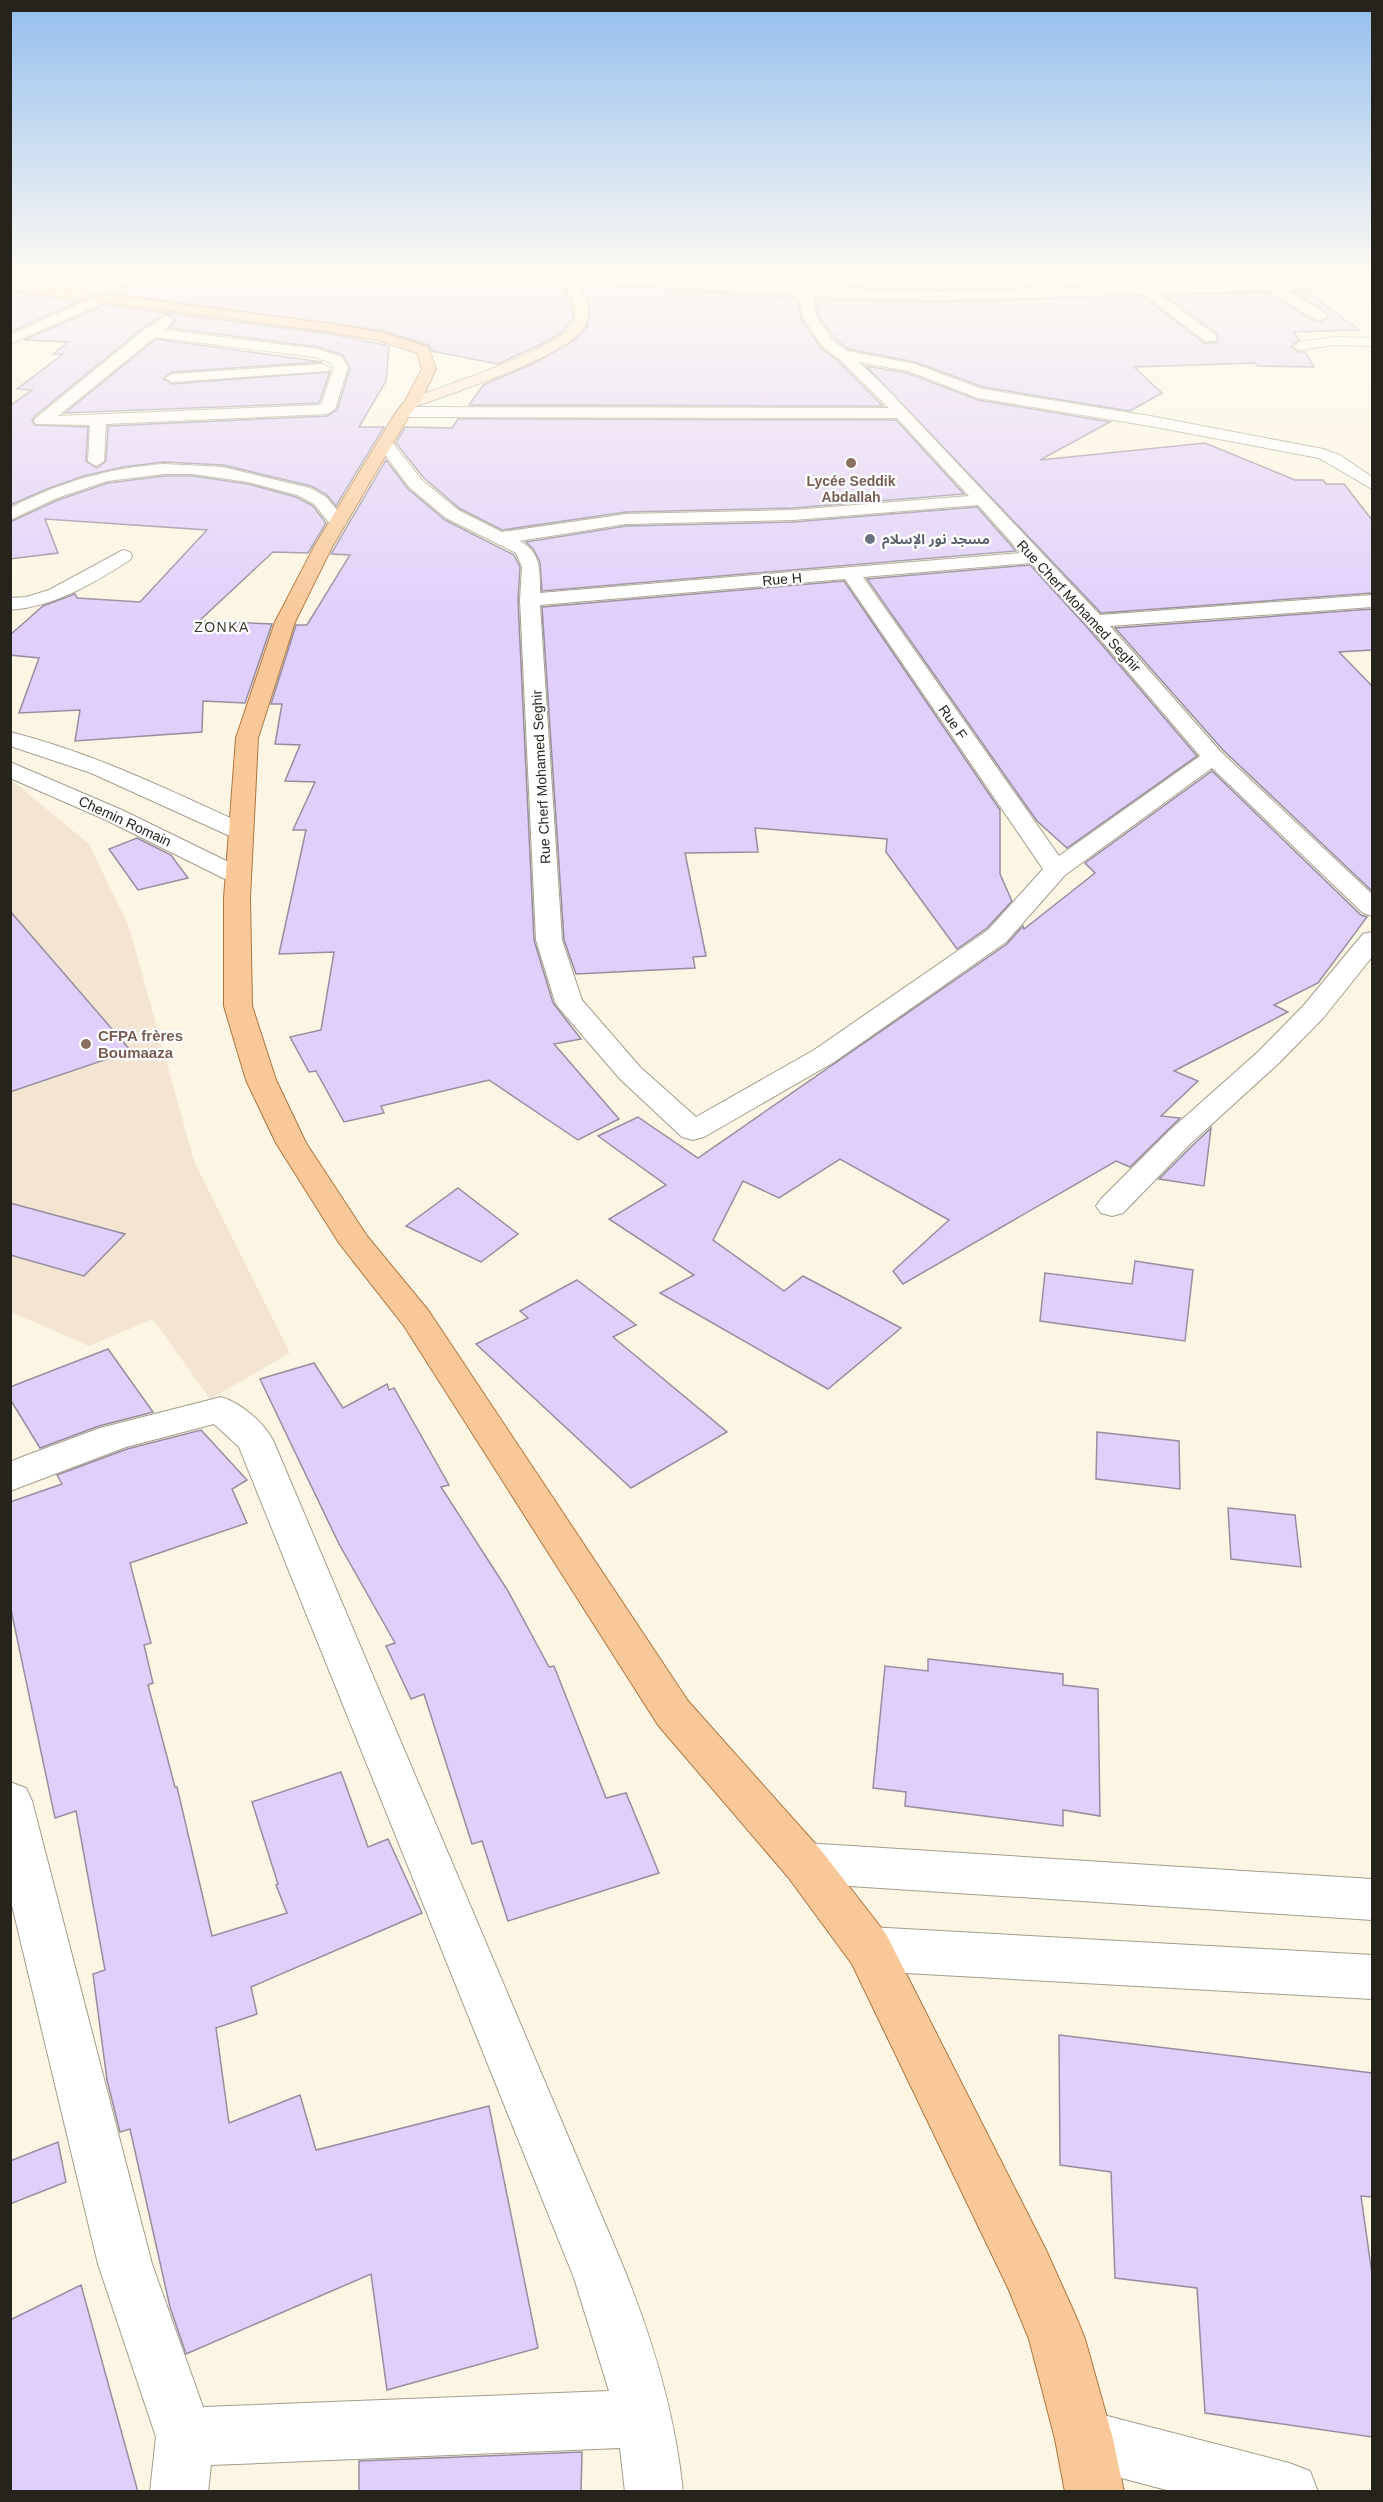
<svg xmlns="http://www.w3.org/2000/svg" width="1383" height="2502" viewBox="0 0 1383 2502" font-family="Arial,'Noto Sans Arabic',sans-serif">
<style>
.education{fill:#f3e5d2}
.building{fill:#e0cffb;stroke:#958e9f;stroke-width:1.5;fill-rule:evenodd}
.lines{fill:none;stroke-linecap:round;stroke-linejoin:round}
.minor-casing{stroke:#a49d8c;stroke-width:2}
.tertiary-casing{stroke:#a49d8c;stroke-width:2}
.secondary-casing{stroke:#a49d8c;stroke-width:2}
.primary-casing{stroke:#ad7741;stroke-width:2}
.minor{fill:#fff;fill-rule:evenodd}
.tertiary{fill:#fff;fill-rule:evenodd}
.secondary{fill:#fce4cc;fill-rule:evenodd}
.primary{fill:#f9c898;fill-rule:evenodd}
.education-dot{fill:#8d6e63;stroke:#fff;stroke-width:2}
.worship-dot{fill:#6b7280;stroke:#fff;stroke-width:2}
.labels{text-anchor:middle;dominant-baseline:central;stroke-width:4.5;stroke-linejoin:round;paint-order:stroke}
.far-education-label{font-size:14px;font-weight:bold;fill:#785e54;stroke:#fff}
.far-worship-label{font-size:14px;font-weight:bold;fill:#5b616d;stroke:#fff;text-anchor:start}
.far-street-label{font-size:14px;fill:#26231d;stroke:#fff}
.far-neighbourhood-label{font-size:14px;letter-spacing:1.5px;fill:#3f3a2b;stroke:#fff}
.education-label{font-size:15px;font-weight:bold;fill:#785e54;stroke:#fff;text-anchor:start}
</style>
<rect width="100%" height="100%" fill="#fcf5e3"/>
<!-- education -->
<path class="education" d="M10,779L89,844L129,927L194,1161L290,1353L210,1399L153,1319L89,1346L11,1312Z"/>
<!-- building -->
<g class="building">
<path d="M159,273L221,279L231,273H528L536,279L562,282L571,302L573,318L562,332L544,343L498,364L432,351L429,345L384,331L109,293Z"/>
<path d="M599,273H697L693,279Z"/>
<path d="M818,273H858L827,286L710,280L818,284Z"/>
<path d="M881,273H1281L1289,279L938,290L854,287Z"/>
<path d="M580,283L797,298L801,319L821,348L837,360L883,406L469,405L483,385L535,363L576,339L587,327L590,313L587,299Z"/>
<path d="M1306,291L1359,330L1294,332L1299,340L1291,347L1299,352H1305L1314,367L1257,366L1255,363L1134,367L1162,393L1130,411L983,387L915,362L848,349L835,339L819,317L816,299L938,302L1143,296L1204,343H1215L1219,339L1216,333L1164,295L1267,292L1314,321L1321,322L1328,318L1326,311L1292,292Z"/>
<path d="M10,292L68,300L78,302L10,332Z"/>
<path d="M104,305L332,334L389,346L386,381L359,427H384L336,506L327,495L311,486L223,465L164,462L123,467L84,476L47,489L10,505V406L32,390L17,389L63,354H53L68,342L24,340ZM166,314L176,320L169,328L318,347L343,355L350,368L337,410L327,416L108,426L106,461L97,468L86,461L88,427L34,425L32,420L35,416L144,327Z"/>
<path d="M156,339L322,362L172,372L163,379L172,384L330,372L319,403L65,413Z"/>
<path d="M866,366L907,373L978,400L1110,422L1040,460L1205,443L1295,480H1323L1326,484H1344L1372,520V593L1101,613Z"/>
<path d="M458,419L896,420L964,494L793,508L626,512L502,530L459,508L423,477L396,443L405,427L452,428Z"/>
<path d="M386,460L408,489L445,520L514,555L520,567L518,600L534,940L553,1003L581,1039L554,1044L619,1119L578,1140L489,1080L381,1106L384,1113L344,1122L316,1071L309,1072L290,1037L321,1030L334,952L279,954L306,830H293L315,782L285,781L300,745L275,744L282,704H271L296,625H307L350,555L331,554Z"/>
<path d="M164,476H193L248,484L296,497L313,506L326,523L308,553L273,552L199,621L272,624L245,703L203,701L202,732L75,741L80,710L19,713L39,658L10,655V635L43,606L75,594L77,598L140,602L207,530L45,519L58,553L10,559V522L58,500L108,483Z"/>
<path d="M977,507L1016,551L542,591L540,562L533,549L526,542L626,526L793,522Z"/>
<path d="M1030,565L1086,626L1197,756L1067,848L1037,821L867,579Z"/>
<path d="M844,581L1000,810V874L1012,901L987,928L957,949L886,852L887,839L755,828L758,852L685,853L706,956L693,957L695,968L576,974L564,940L542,607Z"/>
<path d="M1372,609V650L1339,652L1372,686V891L1223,750L1115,628Z"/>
<path d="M1212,771L1361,915L1367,917L1318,983L1274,1005L1288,1012L1174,1071L1198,1081L1161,1116L1180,1118L1130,1167L1116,1161L903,1284L893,1271L949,1220L840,1159L779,1198L743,1181L713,1240L784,1291L803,1276L901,1328L828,1389L660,1293L694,1275L609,1219L666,1185L598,1136L638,1117L698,1158L1007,944L1023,926L1024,929L1095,873L1085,863Z"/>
<path d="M137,838L171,855L188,878L138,890L109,849Z"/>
<path d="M10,911L131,1051L10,1092Z"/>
<path d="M1211,1128L1204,1186L1159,1179L1193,1145Z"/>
<path d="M458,1188L518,1234L481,1262L406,1226Z"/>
<path d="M10,1203L125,1234L84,1276L10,1255Z"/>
<path d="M1135,1261L1193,1270L1185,1341L1040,1321L1045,1273L1132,1284Z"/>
<path d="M577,1280L636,1325L613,1337L727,1432L631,1488L476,1344L528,1318L520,1311Z"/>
<path d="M108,1349L153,1412L99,1426L40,1448L10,1399V1387Z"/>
<path d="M314,1363L343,1408L387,1384L389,1390L394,1388L449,1485L441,1487L508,1591L549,1667L554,1666L606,1798L626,1793L659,1873L508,1921L482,1841L472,1844L424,1694L411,1699L386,1646L395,1643L339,1544L260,1379Z"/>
<path d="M201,1430L247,1480L232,1489L247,1523L130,1563L151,1643L144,1645L153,1683L148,1685L175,1787H177L212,1936L287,1913L276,1885L278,1884L252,1802L341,1772L368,1847L388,1839L422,1913L251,1987L257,2014L216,2028L229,2123L300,2095L316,2150L489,2106L538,2348L387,2390L371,2274L186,2354L170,2307L130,2129L120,2132L107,2080L93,1974L105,1970L76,1811L55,1818L10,1605V1502L62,1484L57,1475L127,1449Z"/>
<path d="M1097,1432L1179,1441L1180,1489L1096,1479Z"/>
<path d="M1228,1508L1295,1515L1301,1567L1231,1559Z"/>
<path d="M928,1659L1063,1674V1685L1098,1689L1100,1816L1063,1810V1826L905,1806L906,1792L873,1788L885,1666L928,1671Z"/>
<path d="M1059,2035L1372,2073V2197L1361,2196L1372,2274V2437L1205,2413L1197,2288L1115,2278L1111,2172L1060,2165Z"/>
<path d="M58,2142L66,2182L10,2204V2161Z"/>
<path d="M81,2285L138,2492H10V2320Z"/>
<path d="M582,2452L581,2492H359V2461Z"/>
</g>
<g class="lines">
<!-- minor casing -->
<g class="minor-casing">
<g id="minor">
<path d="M863,273H879L829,296H819L817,293Z"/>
<path d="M1269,281L1325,313L1327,316L1320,320L1315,319L1264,288L1263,285Z"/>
<path d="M1146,285L1215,335L1217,338L1215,341H1205L1141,292L1140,289Z"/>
<path d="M805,288L812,292L817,318L833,341L847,351L915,364L982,389L1150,416L1323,449L1340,455L1372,477V489L1319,458L1150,426L978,398L908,371L859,362L887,389L1100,615L1372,595V607L1110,626L1221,752L1372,894V916L1363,913L1212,768L1065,875L1006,942L834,1062L704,1137L693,1140L682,1137L620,1079L559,1008L555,1002L536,940L520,600L522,567L516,553L446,518L409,487L377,444L385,439L391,441L421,479L458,510L502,532L626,514L793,510L969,496L897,418L404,417L396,412L404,407L889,408L838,358L823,347L803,318L798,292ZM978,505L1021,553L540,593C540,571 541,551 519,541L626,524L793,520ZM1031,563L1088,625L1200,756L1059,856L863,577ZM845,579L1043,869L988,930L814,1050L696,1117L640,1067L582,1000L562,940L540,605Z"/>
<path d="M102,294L107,295L109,298L107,301L10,344V335Z"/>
<path d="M167,316L174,320L164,330L318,349L342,357L348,367L335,409L327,414L106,424L104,461L96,466L88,461L90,425L36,424L34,421L36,418L145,329ZM155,337L315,357L331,363L334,367L321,405L58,416Z"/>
<path d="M1334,337L1372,338V346L1334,345L1300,350L1293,346L1300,342Z"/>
<path d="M323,364L330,368L328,371L172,382L165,378L172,374Z"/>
<path d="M164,464L222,467L310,488L326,497L347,522L344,526H332L314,504L297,495L248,482L193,474H164L107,481L57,498L10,520V508C60,482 109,468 164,464Z"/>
<path d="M123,550L130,552L132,556L130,560C92,584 56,606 10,610V598L26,597L49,590Z"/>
<path d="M10,732C94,753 171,791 250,827L253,832L250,837L241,839L232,837L91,773L10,746Z"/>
<path d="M1372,932V957L1324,1017L1279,1063L1191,1143L1123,1213L1112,1216L1101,1213L1096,1206L1101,1199L1169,1131L1259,1051L1304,1005L1363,934Z"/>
<path d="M221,1397C241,1403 263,1422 273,1440L620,2259C651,2334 675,2411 683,2492H625L620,2448L211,2465L208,2492H150L156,2437L98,2264L10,1897V1782L26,1788L32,1801L152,2264L203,2407L609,2391L574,2278L239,1447L214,1424L126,1447L10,1491V1462L22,1457L100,1428Z"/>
<path d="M804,1843L1372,1879V1920L804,1883L788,1877L781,1863L788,1849Z"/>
<path d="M869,1927L1372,1955V1999L869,1971L852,1964L845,1949L852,1934Z"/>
<path d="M1084,2410L1289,2463L1310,2471L1318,2492H1174L1084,2468L1064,2459L1055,2439L1064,2419Z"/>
</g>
</g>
<!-- tertiary casing -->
<g class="tertiary-casing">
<g id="tertiary">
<path d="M568,273L805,288L938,292L1372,279V287L938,300L805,296L564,280L562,277Z"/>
<path d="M10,762L122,810L247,871L251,876L247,881L238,884L229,881L106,820L10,778Z"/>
</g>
</g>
<!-- secondary casing -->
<g class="secondary-casing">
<path id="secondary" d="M530,273L572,274C581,288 594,310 585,326C569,356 452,393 417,406H407L404,403L407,400C438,388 559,349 573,324C580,310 569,292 563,280L536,277Z"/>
</g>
<!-- primary casing -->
<g class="primary-casing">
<path id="primary" d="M10,282L332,324L384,333L428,347L436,369L420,403L410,414L332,547L295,622L258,738L250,898L252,1006L276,1080L306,1143L367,1236L428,1310L688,1701L820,1849L886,1934L1046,2250L1077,2319L1085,2339L1113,2439L1124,2492H1065L1055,2439L1029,2339L1008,2288L852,1964L788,1877L658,1725L404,1326L339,1243L276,1143L246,1080L224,1006V898L236,738L275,622L314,547L396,412L405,401L422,369L417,353L381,341L332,332L10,290Z"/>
</g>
<!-- minor -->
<use href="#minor" class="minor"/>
<!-- tertiary -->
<use href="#tertiary" class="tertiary"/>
<!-- secondary -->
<use href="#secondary" class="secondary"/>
<!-- primary -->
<use href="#primary" class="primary"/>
</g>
<!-- sky -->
<linearGradient id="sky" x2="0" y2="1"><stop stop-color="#94beee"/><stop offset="0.44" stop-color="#fefaf2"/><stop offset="1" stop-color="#fefaf2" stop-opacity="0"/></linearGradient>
<rect width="1383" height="623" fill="url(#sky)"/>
<!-- markers -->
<g class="education-dot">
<circle cx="851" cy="463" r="6"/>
<circle cx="86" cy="1044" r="6"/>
</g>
<circle class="worship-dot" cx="870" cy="539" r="6"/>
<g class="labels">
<!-- far-education labels -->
<g class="far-education-label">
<text x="851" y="481">Lycée Seddik<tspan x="851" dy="16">Abdallah</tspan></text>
</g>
<!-- far-worship labels -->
<g class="far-worship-label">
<text x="882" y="539">مسجد نور الإسلام</text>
</g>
<!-- far-street labels -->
<g class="far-street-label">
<text transform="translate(782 579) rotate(-5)">Rue H</text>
<text transform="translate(1079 606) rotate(47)">Rue Cherf Mohamed Seghir</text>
<text transform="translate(953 722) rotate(55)">Rue F</text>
<text transform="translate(541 777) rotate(-93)">Rue Cherf Mohamed Seghir</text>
<text transform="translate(125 821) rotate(25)">Chemin Romain</text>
</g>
<!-- far-neighbourhood labels -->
<g class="far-neighbourhood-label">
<text x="222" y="627">ZONKA</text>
</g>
<!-- education labels -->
<g class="education-label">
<text x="98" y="1035">CFPA frères<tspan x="98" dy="17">Boumaaza</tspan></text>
</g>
</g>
<!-- border -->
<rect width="1383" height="2502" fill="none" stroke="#26231d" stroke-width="24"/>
</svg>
